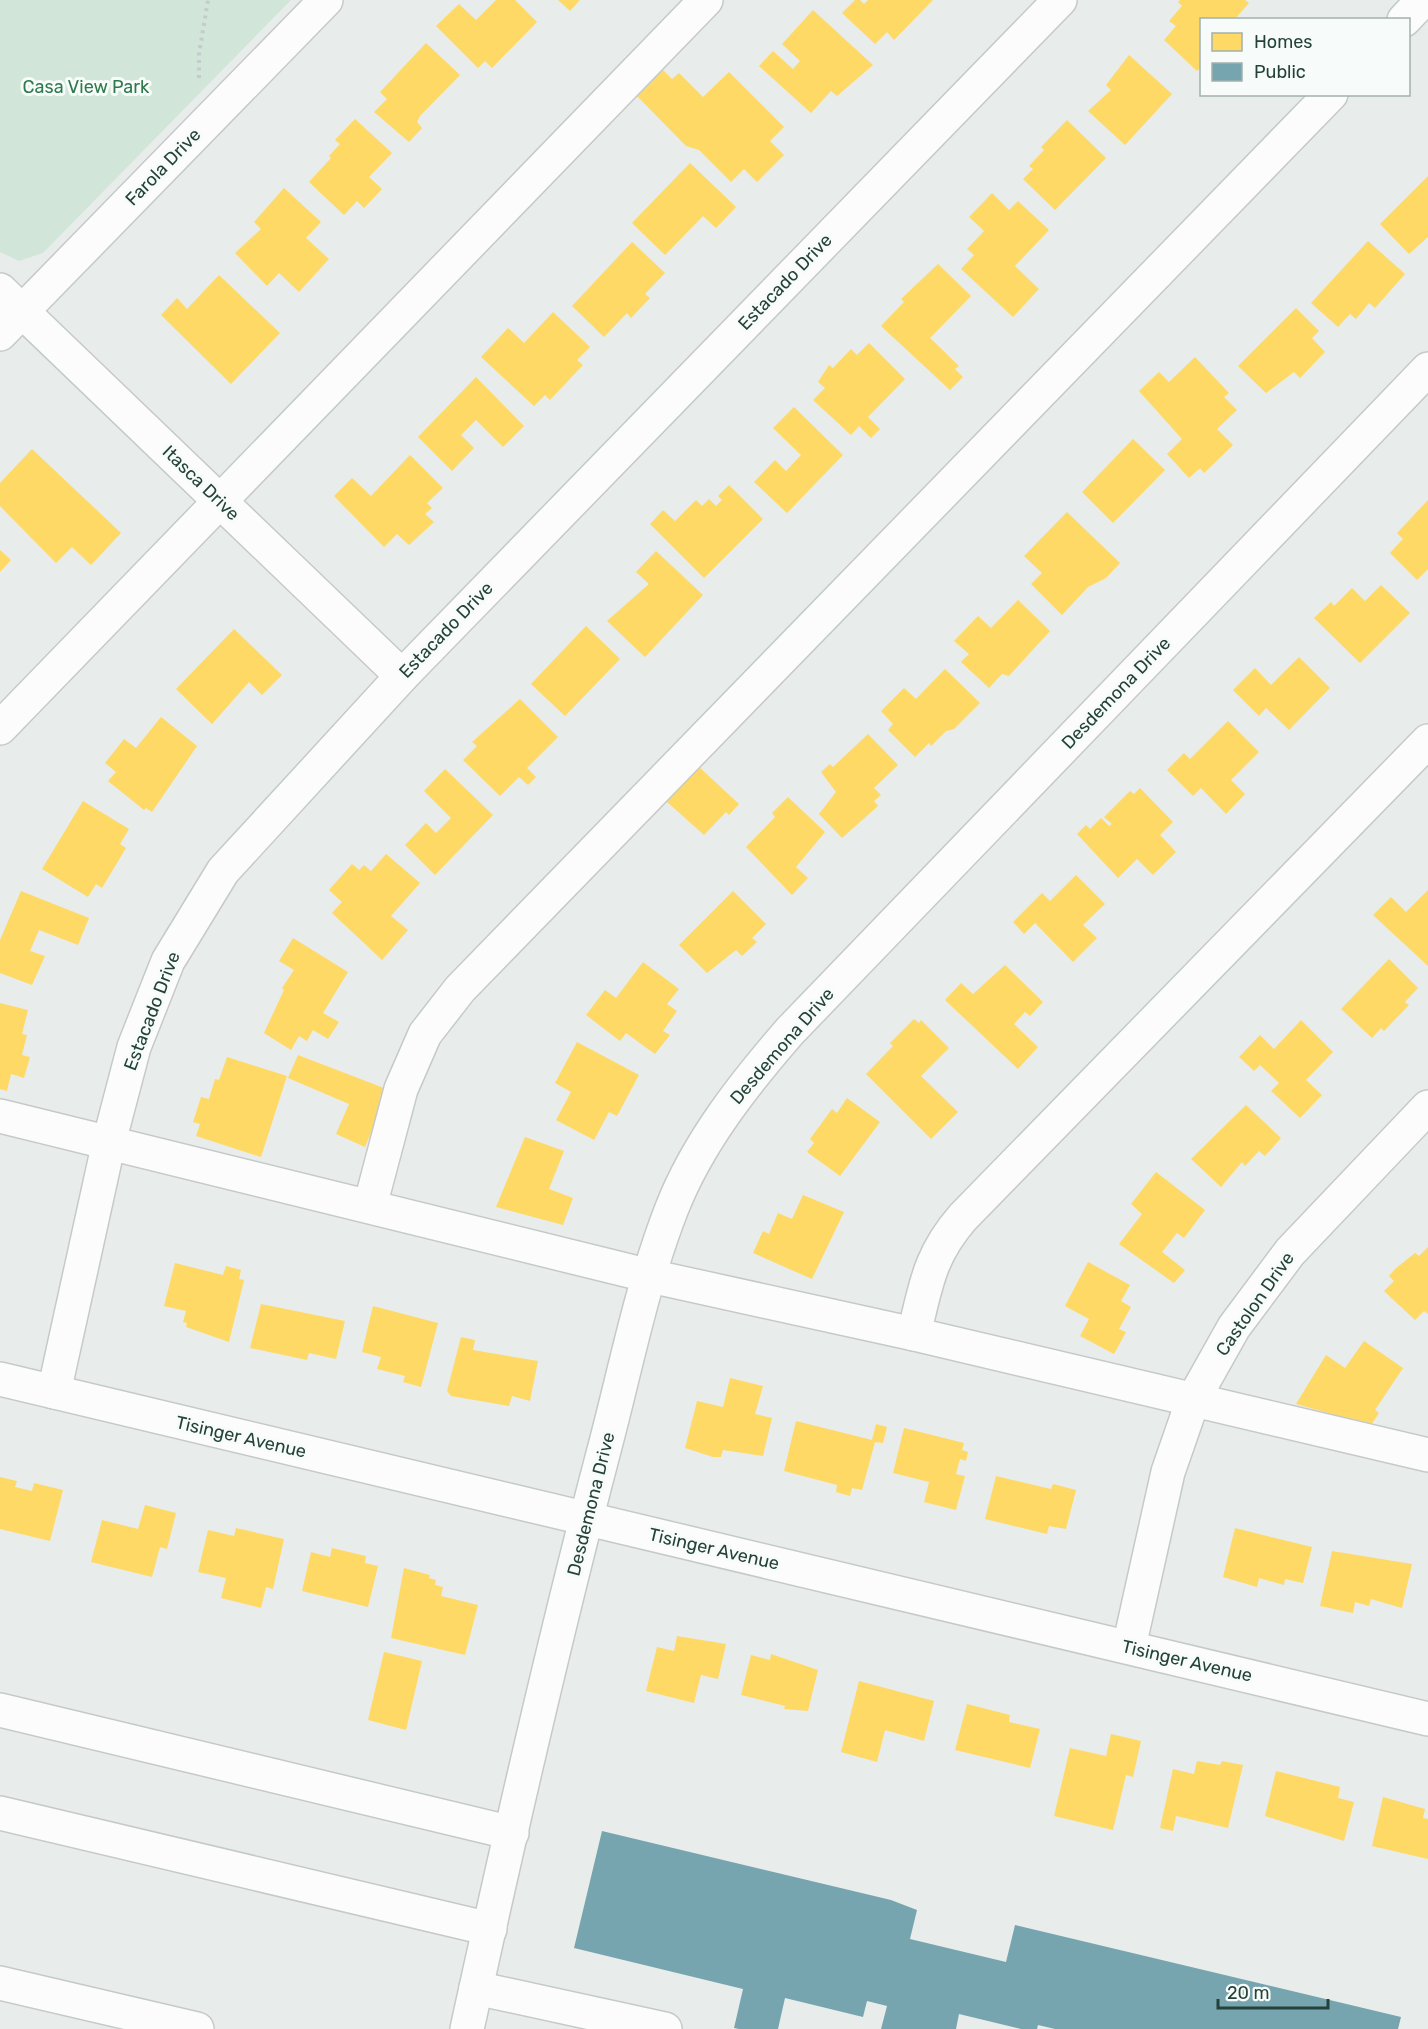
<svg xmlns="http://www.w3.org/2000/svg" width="1428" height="2029" viewBox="0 0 1428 2029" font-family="Rubik,sans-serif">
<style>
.green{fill:#d1e6d8}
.homes{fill:#ffd966}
.public{fill:#76a5af}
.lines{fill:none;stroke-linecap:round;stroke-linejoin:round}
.minor-casing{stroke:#c5cac8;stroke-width:36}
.path{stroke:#c3ccca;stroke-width:4;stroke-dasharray:3 4.5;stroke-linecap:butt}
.minor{stroke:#fcfcfc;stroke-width:33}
.labels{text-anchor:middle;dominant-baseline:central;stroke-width:6;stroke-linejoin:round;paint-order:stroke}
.park-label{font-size:18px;fill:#2d7a4b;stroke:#f7fbf9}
.street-label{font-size:18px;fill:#24423a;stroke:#f7fbf9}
</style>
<rect width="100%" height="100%" fill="#e8edeb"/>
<!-- green -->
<path class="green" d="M0,0H291L43,253L19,261L0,252Z"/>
<!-- homes -->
<g class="homes">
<path d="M496,0H515L537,22L492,68L485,61L478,68L436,26L459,4L476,20Z"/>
<path d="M558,0H580L570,11Z"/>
<path d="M855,0H860L864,4L868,0H933L894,40L887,32L875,44L842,13Z"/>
<path d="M1180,0H1245L1249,3L1234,20H1202V66L1197,71L1164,40L1176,26L1169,21L1182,6L1178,2Z"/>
<path d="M813,10L873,65L837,96L831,91L811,113L759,66L773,51L793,69L800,61L782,44Z"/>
<path d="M426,43L460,75L420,116L417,122L422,128L409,142L374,112L387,99L380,92Z"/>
<path d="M1129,55L1172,94L1125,145L1088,111L1111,90L1106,85Z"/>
<path d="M658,65L672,79L679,73L703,97L729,72L784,127L770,141L784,155L757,182L744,169L731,182L699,150L686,146L632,91Z"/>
<path d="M355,119L392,153L369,177L382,189L364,208L357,201L344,215L309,182L331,158L329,156L340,144L335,140Z"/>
<path d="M1067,120L1106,158L1055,210L1023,179L1033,169L1029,166L1044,150L1041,147Z"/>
<path d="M690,163L736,207L716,228L703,216L665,255L632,223Z"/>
<path d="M1428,176V237L1409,254L1380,224Z"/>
<path d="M284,188L321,222L306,238L329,259L299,292L279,273L267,286L235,253L261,229L254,222Z"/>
<path d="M992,193L1009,210L1018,201L1049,230L1015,266L1039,289L1013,317L961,269L974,255L967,249L984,231L969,217Z"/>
<path d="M1368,241L1405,274L1375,308L1369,303L1356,319L1350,314L1338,327L1311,303Z"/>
<path d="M632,242L665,273L645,294L650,298L631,318L627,313L604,337L572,306Z"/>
<path d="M938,264L971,296L930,338L959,366L955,369L963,377L950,390L881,326L904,302L901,299Z"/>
<path d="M219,275L280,333L231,384L161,315L177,298L187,309Z"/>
<path d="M1296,308L1319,331L1312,338L1325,352L1300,378L1294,372L1266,393L1238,366Z"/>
<path d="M553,312L590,347L577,360L583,365L550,400L545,395L534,406L481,357L508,328L524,343Z"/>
<path d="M869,343L905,379L868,417L880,429L871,438L859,426L851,435L813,400L825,388L818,382L829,365L833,368L851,349L857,355Z"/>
<path d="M1195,357L1229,393L1224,397L1237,410L1217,429L1233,445L1204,473L1200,468L1189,478L1167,454L1182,439L1139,391L1159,372L1169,382Z"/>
<path d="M476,377L524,426L503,447L476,420L461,435L474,448L452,471L418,437Z"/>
<path d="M794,407L843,455L787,513L754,482L775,460L786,471L801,455L773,428Z"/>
<path d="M1133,439L1165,470L1113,523L1082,492Z"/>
<path d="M32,449L121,533L91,565L72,547L56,563L0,506V483Z"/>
<path d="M410,455L443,488L427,503L432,508L425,514L434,522L409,545L397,534L384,547L334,496L352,478L371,496Z"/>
<path d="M729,485L763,519L704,578L650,524L663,510L675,521L696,500L702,506L709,499L716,506L722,500L718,496Z"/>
<path d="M1428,500V569L1417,580L1390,553L1403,539L1397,533Z"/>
<path d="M1067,512L1120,563L1106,578L1088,587L1062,615L1031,584L1042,573L1024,556Z"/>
<path d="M0,550L11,560L0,572Z"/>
<path d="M656,551L703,595L645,657L607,621L649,584L636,572Z"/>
<path d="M1381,585L1410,613L1360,663L1314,618L1331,602L1334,606L1352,588L1365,601Z"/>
<path d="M1018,600L1050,631L1009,676L1002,674L989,688L961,662L969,654L954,641L978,616L991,628Z"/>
<path d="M586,626L620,659L565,716L531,684Z"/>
<path d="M234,629L282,675L262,695L249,682L212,724L176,689Z"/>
<path d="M1299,657L1330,688L1289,730L1266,708L1259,716L1233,690L1255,668L1271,685Z"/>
<path d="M945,669L980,703L954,729L946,731L931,746L929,743L915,757L888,730L893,724L881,711L904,688L916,699Z"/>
<path d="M520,699L558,737L527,768L536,777L528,785L519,777L500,796L463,760L477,746L472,742Z"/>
<path d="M161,717L197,746L152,812L146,808L144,810L108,781L116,772L105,763L124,739L136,748Z"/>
<path d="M1228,721L1259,752L1231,780L1245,794L1226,814L1201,788L1193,796L1167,770L1184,753L1190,759Z"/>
<path d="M868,734L898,765L874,788L881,795L874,801L878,806L842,838L819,814L836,792L821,772L830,764L833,767Z"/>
<path d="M698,766L739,804L729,815L726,812L704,835L666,801Z"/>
<path d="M445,769L493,815L435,875L405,845L426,823L436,833L451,818L424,791Z"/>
<path d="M1140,788L1173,822L1160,835L1176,852L1153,875L1137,859L1118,878L1077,834L1086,825L1090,829L1101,818L1109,826L1112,824L1104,817L1130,791L1134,794Z"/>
<path d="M788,797L825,832L796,867L808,878L792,895L746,847L775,817L772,813Z"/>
<path d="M83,801L129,829L120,844L126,848L102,888L96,884L88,897L42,869Z"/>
<path d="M386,854L420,883L391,916L408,930L382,960L332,913L342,902L329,890L352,864L359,870L364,865L371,871Z"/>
<path d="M1076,875L1105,904L1083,925L1097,938L1073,962L1035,923L1024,934L1013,922L1042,893L1050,901Z"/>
<path d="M1428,890V966L1373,915L1391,897L1406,912Z"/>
<path d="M21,891L89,918L78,945L39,930L30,951L45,956L32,985L0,973V940Z"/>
<path d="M733,891L766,924L752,938L757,942L742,956L736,950L707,973L679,945Z"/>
<path d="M293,938L348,972L323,1013L339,1022L328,1039L313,1030L307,1041L299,1036L291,1050L264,1033L284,990L282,988L294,970L279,961Z"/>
<path d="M1389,959L1418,988L1405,1002L1409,1005L1384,1031L1381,1028L1372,1038L1341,1009Z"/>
<path d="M643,962L679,989L667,1004L677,1011L663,1031L670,1035L655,1054L626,1033L620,1041L586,1015L605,990L616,998Z"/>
<path d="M1005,965L1043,1002L1030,1016L1025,1012L1014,1024L1038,1047L1018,1069L945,1000L961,983L973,994Z"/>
<path d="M0,1003L28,1010L22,1034L27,1035L22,1055L30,1057L24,1078L11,1074L7,1091L0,1089Z"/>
<path d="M914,1019L919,1023L921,1020L949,1048L921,1076L958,1112L931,1139L866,1074L893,1046L890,1043Z"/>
<path d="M1301,1020L1333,1052L1306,1080L1322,1095L1300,1118L1271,1091L1279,1083L1260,1065L1254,1071L1239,1057L1260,1035L1274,1049Z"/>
<path d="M577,1042L639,1075L617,1116L609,1112L594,1140L556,1120L571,1092L555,1083Z"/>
<path d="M298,1055L389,1090L365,1147L336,1134L349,1104L288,1078Z"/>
<path d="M227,1057L287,1076L261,1157L196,1136L200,1124L193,1122L201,1097L209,1099L215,1079L219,1080Z"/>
<path d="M847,1098L880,1122L840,1176L807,1152L814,1143L810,1139L832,1109L837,1113Z"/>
<path d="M1246,1105L1281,1138L1265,1156L1259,1151L1245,1166L1242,1162L1221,1187L1191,1159Z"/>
<path d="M525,1137L564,1151L549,1189L573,1198L563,1225L496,1207Z"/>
<path d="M1156,1172L1205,1210L1184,1238L1177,1233L1162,1252L1185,1270L1174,1283L1119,1244L1142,1214L1131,1204Z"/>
<path d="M803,1195L844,1212L812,1279L753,1253L763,1231L769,1234L778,1213L792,1219Z"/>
<path d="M1428,1247V1314L1424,1311L1415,1320L1384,1291L1394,1281L1389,1276L1395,1269L1415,1253L1419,1256Z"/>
<path d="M1088,1262L1130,1285L1121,1301L1131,1307L1119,1329L1126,1332L1114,1354L1080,1336L1089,1319L1065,1306Z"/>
<path d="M175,1263L223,1275L226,1266L241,1270L239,1279L244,1280L229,1342L186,1327L187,1323L183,1322L186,1311L164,1306Z"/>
<path d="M261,1304L345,1321L336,1359L309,1353L307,1360L250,1348Z"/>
<path d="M373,1306L438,1323L421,1387L403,1382L405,1376L377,1369L381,1357L362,1352Z"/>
<path d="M461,1337L475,1340L473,1350L538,1361L530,1401L512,1396L509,1406L451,1396L447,1391Z"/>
<path d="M1364,1341L1403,1368L1375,1410L1379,1413L1371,1425L1296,1404L1326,1355L1345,1368Z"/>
<path d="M730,1378L763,1386L755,1414L772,1418L763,1456L723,1450L721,1457H713L685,1448L697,1401L723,1407Z"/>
<path d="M796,1421L872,1440L876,1424L887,1427L883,1443L875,1442L862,1490L852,1488L850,1496L836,1492L837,1485L784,1471Z"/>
<path d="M904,1428L964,1443L962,1450L968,1452L966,1461L960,1459L956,1474L965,1476L956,1510L924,1502L929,1482L893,1473Z"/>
<path d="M996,1476L1051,1489L1053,1484L1076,1490L1066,1529L1049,1526L1047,1534L985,1519Z"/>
<path d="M0,1477L17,1481L15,1487L32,1491L34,1483L63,1490L50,1541L0,1529Z"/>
<path d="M145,1505L176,1513L167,1549L160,1547L152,1577L91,1562L102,1520L138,1529Z"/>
<path d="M236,1528L284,1539L273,1589L266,1587L261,1608L221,1598L226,1578L198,1572L208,1530L234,1536Z"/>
<path d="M1235,1528L1312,1547L1303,1583L1285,1579L1284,1585L1259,1578L1257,1587L1223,1577Z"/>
<path d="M332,1548L366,1556L365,1563L378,1566L368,1607L302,1591L311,1552L330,1557Z"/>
<path d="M1332,1551L1412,1564L1402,1608L1371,1599L1369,1606L1355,1602L1353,1613L1320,1606Z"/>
<path d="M404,1568L430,1575L429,1578L436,1580L435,1585L443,1587L441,1596L478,1605L465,1655L391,1638Z"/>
<path d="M677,1636L726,1644L718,1679L701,1675L694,1703L646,1691L657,1647L674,1651Z"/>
<path d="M384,1652L422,1661L406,1730L368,1720Z"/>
<path d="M771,1654L818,1670L808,1711L784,1709L785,1706L741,1695L751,1655L770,1660Z"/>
<path d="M859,1681L934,1701L924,1741L885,1730L877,1762L841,1752Z"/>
<path d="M967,1704L1010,1715L1009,1722L1040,1729L1030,1768L955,1750Z"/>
<path d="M1111,1734L1141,1741L1133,1777L1126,1775L1113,1830L1054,1816L1070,1748L1106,1756Z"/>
<path d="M1197,1761L1220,1765L1222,1761L1243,1765L1228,1828L1176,1816L1173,1831L1160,1828L1173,1769L1194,1774Z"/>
<path d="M1276,1771L1340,1787L1338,1798L1354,1802L1344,1841L1265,1816Z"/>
<path d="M1383,1797L1425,1809L1423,1818L1428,1819V1859L1372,1846Z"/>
</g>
<!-- public -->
<path class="public" d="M602,1831L891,1900L917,1910L910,1939L1006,1962L1015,1925L1401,2017L1398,2029H1055L1038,2025L1037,2029H1021L959,2014L956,2029H881L887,2006L867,2001L863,2017L785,1998L778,2029H739L734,2028L743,1989L574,1948Z"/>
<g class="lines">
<!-- minor casing -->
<g class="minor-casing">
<g id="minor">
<path d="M1404,20L1423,0"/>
<path d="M0,290L402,676"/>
<path d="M0,334L326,0"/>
<path d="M0,728L706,0"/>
<path d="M0,1116L650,1276L914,1334L1428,1455"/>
<path d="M370,1206L401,1089L425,1034L460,989L1331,94"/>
<path d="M914,1334C926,1285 929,1256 963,1217L1428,741"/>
<path d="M0,1379L1428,1719"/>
<path d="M54,1392L109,1142L134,1047L168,961L223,871L402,676L1060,0"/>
<path d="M1129,1647L1168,1472L1193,1400L1234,1327L1290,1252L1428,1107"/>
<path d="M0,1710L512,1833"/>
<path d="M0,1813L490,1929"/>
<path d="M0,1983L197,2029"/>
<path d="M476,1988L665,2029"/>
<path d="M467,2029C509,1837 553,1644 603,1454C625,1372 641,1287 672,1208C698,1142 744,1084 790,1031L1428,369"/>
</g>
</g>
<!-- path -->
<path class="path" d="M199,78V54L208,0"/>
<!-- minor -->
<use href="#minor" class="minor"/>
</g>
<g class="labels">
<!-- park labels -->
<g class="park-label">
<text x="86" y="87">Casa View Park</text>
</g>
<!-- street labels -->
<g class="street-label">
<text transform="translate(163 167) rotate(-46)">Farola Drive</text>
<text transform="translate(785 282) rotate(-46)">Estacado Drive</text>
<text transform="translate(201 483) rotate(44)">Itasca Drive</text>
<text transform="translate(446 630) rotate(-46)">Estacado Drive</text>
<text transform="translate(1116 693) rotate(-46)">Desdemona Drive</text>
<text transform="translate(152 1011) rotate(-69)">Estacado Drive</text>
<text transform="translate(782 1046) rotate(-49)">Desdemona Drive</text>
<text transform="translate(1255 1304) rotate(-55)">Castolon Drive</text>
<text transform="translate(241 1437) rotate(13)">Tisinger Avenue</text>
<text transform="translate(591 1504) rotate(-76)">Desdemona Drive</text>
<text transform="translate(714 1549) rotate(13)">Tisinger Avenue</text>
<text transform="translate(1187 1661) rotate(13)">Tisinger Avenue</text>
</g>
</g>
<!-- legend -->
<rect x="1200" y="18" width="210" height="78" fill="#f7fbf9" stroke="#a3b1ad" stroke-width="1.5"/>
<rect x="1212" y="33" width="30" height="18" fill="#ffd966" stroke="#a3b1ad" stroke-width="1.5"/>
<text x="1254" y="48" font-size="18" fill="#24423a">Homes</text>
<rect x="1212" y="63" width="30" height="18" fill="#76a5af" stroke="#a3b1ad" stroke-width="1.5"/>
<text x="1254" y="78" font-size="18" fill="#24423a">Public</text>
<!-- scale -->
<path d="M1218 1999v9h110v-9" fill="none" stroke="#24423a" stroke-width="3"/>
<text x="1227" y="1999" font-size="18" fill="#24423a" stroke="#f7fbf9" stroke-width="4.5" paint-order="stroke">20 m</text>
</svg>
